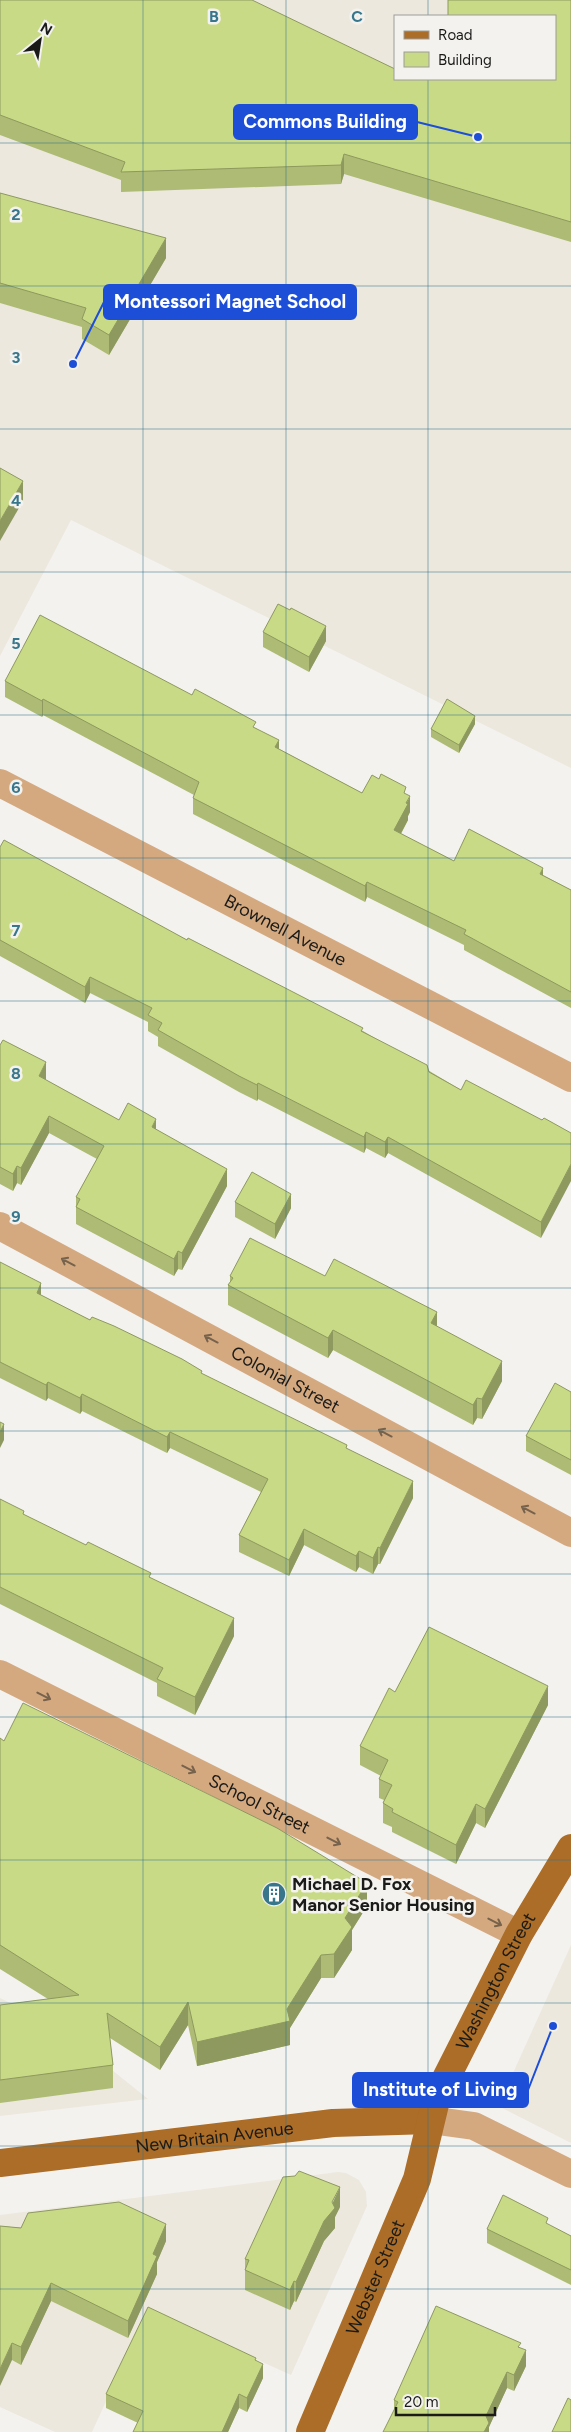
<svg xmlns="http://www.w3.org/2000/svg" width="571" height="2432" viewBox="0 0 571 2432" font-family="Figtree,sans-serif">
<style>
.built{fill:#ece8de;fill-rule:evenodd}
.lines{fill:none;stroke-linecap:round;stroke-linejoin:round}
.minor{stroke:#d4a980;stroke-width:28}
.major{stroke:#ab6d27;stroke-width:28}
.wall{fill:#adbb74}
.shaded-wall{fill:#8d995e}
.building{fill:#c9da87;stroke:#8d995e}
.oneway{stroke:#77624c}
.grid{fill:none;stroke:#38768c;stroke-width:1;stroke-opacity:0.55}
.labels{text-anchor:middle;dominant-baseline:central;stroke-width:5;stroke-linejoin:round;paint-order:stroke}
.street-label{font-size:18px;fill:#1a1a18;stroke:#f3f2ef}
.poi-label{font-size:18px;font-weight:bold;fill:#1a1a18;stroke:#f3f2ef;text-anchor:start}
.grid-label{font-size:16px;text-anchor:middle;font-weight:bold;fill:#38768c;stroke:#f3f2ef;stroke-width:5;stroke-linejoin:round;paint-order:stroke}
.leader{fill:none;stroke:#1d4ed8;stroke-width:2}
.callout-dot{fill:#1d4ed8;stroke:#f3f2ef;stroke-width:2}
.callout{fill:#1d4ed8;stroke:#1d4ed8;stroke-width:2}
.callout-label{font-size:19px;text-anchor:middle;font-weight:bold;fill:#fff}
</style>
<rect width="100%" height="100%" fill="#f3f2ef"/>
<!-- built -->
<g class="built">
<path d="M0,0H571V768L71,520L0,656ZM395,16H555V79H395Z"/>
<path d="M571,1945V2143L498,2106Z"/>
<path d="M0,1998L56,2025L148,2099L0,2116Z"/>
<path d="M338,2172L346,2173L359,2180L366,2192L367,2206L291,2375L148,2310L92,2432H55L0,2407V2215Z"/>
</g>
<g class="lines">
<!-- minor -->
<g class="minor">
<path id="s1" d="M0,783L571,1078"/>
<path id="s2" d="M0,1226L571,1533"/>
<path id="s3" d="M0,1674L519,1934"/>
<path d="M430,2120L474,2126L571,2174"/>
</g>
<!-- major -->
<g class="major">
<path id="s4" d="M0,2163L333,2123L430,2120"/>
<path id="s5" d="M310,2432L417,2179L437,2096L519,1934L571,1848"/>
</g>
</g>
<!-- wall -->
<g class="wall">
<path d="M0,0L395,79H555L571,0V242L344,174L341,184L121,192V180L0,135Z"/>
<path d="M0,193L166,258L109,355L82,339V327L0,303Z"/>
<path d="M263,632L326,641L309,672L263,647Z"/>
<path d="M5,681L256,728L279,749L362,793L406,794L410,812L408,816V820L401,834L454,861L543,875L571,890V1008L464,950V945L367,897L365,902L193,814V798L194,795L43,715L42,717L5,697Z"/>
<path d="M475,724L459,753L431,737V729Z"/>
<path d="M0,847L187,940L363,1031L461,1090L542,1120L541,1238L388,1153L385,1158L366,1148L364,1153L258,1099L257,1101L239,1092L158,1046V1037L148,1031V1022L90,993L85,1003L0,956Z"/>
<path d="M0,1045L46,1080L119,1120L156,1129L227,1186L182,1270L178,1269L174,1276L76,1224V1197L97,1159L49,1133L21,1185L17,1183L13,1191L0,1184Z"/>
<path d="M235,1202L291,1208L275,1239L235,1217Z"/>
<path d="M0,1262L41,1296L202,1374L347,1449L413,1498L380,1564H378L373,1574L359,1567L356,1572L304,1545L289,1576L239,1552V1535L261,1492L170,1448L167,1453L82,1411L80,1414L48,1398L46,1401L0,1378Z"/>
<path d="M230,1276H325L437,1326L502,1381L482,1419L477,1418L473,1425L333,1350L328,1358L228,1305V1285L230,1283Z"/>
<path d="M571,1392V1475L526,1451V1436Z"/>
<path d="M0,1499L24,1515L151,1578L234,1636L195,1715L157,1696V1683L0,1604Z"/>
<path d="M395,1692L548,1705L485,1828L476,1823L456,1864L392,1832V1827L383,1823V1803L384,1800L379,1798V1779L381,1776L360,1765V1746Z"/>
<path d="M0,1738L4,1741L367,1906L352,1930V1950L334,1978H321L290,2028V2045L197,2066L188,2025L160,2070L110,2038L113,2065V2088L0,2103V2005L48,1999L0,1969Z"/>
<path d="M340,2207L335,2217V2228L324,2241L296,2302L294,2301L290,2310L245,2290V2259Z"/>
<path d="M548,2225L571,2236V2285L487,2243V2229Z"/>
<path d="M0,2226L166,2241L157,2262V2274L128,2338L51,2301L21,2365L12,2360Z"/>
<path d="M521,2348L526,2366L514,2391L507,2388L489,2427V2432L394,2409V2400Z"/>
<path d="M256,2360L263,2378L247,2412L239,2408L228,2432H133L138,2423L106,2408V2394Z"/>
</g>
<!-- shaded-wall -->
<g class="shaded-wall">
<path d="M344,154V174L341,184V165Z"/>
<path d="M166,238V258L109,355V335Z"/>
<path d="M23,481V501L0,541V521Z"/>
<path d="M326,626V641L309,672V657Z"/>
<path d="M43,699V715L42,717V701Z"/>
<path d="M475,716V724L459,753V745Z"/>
<path d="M279,740V756L275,747Z"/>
<path d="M410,796V812L408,816V820L394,846V830Z"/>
<path d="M543,868V883L540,874Z"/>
<path d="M367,882V897L365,902V886Z"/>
<path d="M90,977V993L85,1003V987Z"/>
<path d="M46,1062V1080L39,1076Z"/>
<path d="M258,1083V1099L257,1101V1085Z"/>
<path d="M49,1116V1133L21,1185V1168Z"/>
<path d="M156,1119V1136L152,1127Z"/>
<path d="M366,1132V1148L364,1153V1137Z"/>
<path d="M388,1137V1153L385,1158V1142Z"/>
<path d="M571,1164V1181L541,1238V1222Z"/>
<path d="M17,1166V1183L13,1191V1174Z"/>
<path d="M227,1169V1186L182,1270V1253Z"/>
<path d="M291,1194V1208L275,1239V1224Z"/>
<path d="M178,1251V1269L174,1276V1259Z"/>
<path d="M41,1283V1300L37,1293Z"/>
<path d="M437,1312V1332L431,1323Z"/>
<path d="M333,1330V1350L328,1358V1338Z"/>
<path d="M502,1361V1381L482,1419V1399Z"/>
<path d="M48,1382V1398L46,1401V1385Z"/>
<path d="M82,1394V1411L80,1414V1398Z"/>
<path d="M477,1398V1418L473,1425V1405Z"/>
<path d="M4,1424V1440L0,1448V1432Z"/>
<path d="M170,1432V1448L167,1453V1437Z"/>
<path d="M413,1481V1498L380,1564V1548Z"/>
<path d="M304,1529V1545L289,1576V1560Z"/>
<path d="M378,1547V1564L373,1574V1558Z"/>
<path d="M359,1551V1567L356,1572V1556Z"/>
<path d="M234,1618V1636L195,1715V1697Z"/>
<path d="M548,1686V1705L485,1828V1809Z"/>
<path d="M476,1804V1823L456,1864V1845Z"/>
<path d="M367,1883V1906L352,1930V1950L334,1978V1954L345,1918Z"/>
<path d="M321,1955V1978L290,2028V2045L197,2066V2042L287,2009Z"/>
<path d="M188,2002V2025L160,2070V2047Z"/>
<path d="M340,2187V2207L335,2217V2228L324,2241L296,2302V2282Z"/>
<path d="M166,2224V2241L157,2262V2274L128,2338V2321L153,2254Z"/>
<path d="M294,2281V2301L290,2310V2290Z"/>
<path d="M51,2283V2301L21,2365V2347Z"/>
<path d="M12,2343V2360L0,2386V2369Z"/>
<path d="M526,2350V2366L514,2391V2375Z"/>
<path d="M263,2364V2378L247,2412V2398Z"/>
<path d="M507,2372V2388L489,2427V2432H484L486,2416Z"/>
<path d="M239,2394V2408L228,2432H222Z"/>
</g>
<!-- building -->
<g class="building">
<path d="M0,0H252L395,69V79H555V16H448V0H571V222L344,154L341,165L121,172L125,162L0,115Z"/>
<path d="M0,193L166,238L109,335L82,319L86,308L0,283Z"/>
<path d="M0,468L23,481L0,521Z"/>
<path d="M278,604L290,610L291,608L326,626L309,657L263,632Z"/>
<path d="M40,615L192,695L195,689L256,722L253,727L279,740L275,747L362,793L372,775L379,779L381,774L406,787L404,793L410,796L406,803L408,804L394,830L454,861L469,829L543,868L540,874L571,890V992L464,934L466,930L367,882L365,886L193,798L199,782L43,699L42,701L5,681Z"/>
<path d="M447,699L475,716L459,745L431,729Z"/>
<path d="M4,840L187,940L188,938L363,1028L361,1031L427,1065L429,1072L461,1090L466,1080L542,1120L544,1118L571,1133V1164L541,1222L388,1137L385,1142L366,1132L364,1137L258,1083L257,1085L239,1076L158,1030L162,1023L148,1015L152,1008L90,977L85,987L0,940V847Z"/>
<path d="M3,1040L46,1062L39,1076L119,1120L128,1103L156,1119L152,1127L227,1169L182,1253L178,1251L174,1259L76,1207L80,1199L76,1197L104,1146L49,1116L21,1168L17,1166L13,1174L0,1167V1045Z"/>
<path d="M252,1172L291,1194L275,1224L235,1202Z"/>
<path d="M250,1238L325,1276L334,1259L437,1312L431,1323L502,1361L482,1399L477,1398L473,1405L333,1330L328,1338L228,1285L233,1278L230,1276Z"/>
<path d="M0,1262L41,1283L37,1293L90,1320L92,1317L114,1326L182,1359L202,1371L201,1373L347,1445L346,1448L413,1481L380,1548L378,1547L373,1558L359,1551L356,1556L304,1529L289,1560L239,1535L268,1479L170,1432L167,1437L82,1394L80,1398L48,1382L46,1385L0,1362Z"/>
<path d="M555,1383L571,1392V1460L526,1436Z"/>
<path d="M0,1422L4,1424L0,1432Z"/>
<path d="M0,1499L24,1511L23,1514L86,1545L88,1542L151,1573L149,1577L234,1618L195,1697L157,1679L163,1668L0,1587Z"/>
<path d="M429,1627L548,1686L485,1809L476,1804L456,1845L392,1812L393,1809L383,1803L392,1785L379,1779L388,1760L360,1746L389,1688L395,1692Z"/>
<path d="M23,1703L277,1828L367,1883L345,1918L352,1927L334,1954L321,1955L287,2009L290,2021L197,2042L188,2002L160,2047L107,2013L113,2065L0,2080V2005L79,1995L0,1945V1738L4,1741Z"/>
<path d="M299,2171L340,2187L332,2202L335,2208L324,2221L296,2282L294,2281L290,2290L245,2270L249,2260L245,2259L283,2177L295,2176Z"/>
<path d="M503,2195L548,2218L546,2223L571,2236V2270L487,2229Z"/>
<path d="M119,2202L166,2224L153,2254L157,2256L128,2321L51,2283L21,2347L12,2343L0,2369V2226L21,2228L28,2213Z"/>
<path d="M436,2306L521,2343L518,2347L526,2350L514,2375L507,2372L486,2416L489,2423L484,2432H383L398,2402L394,2400Z"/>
<path d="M148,2307L256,2358L255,2360L263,2364L247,2398L239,2394L222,2432H133L143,2411L106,2394Z"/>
<path d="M568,2398L571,2400V2432H552Z"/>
</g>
<!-- one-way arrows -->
<defs><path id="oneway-shaft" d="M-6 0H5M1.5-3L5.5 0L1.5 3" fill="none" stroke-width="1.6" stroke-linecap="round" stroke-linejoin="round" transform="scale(1.25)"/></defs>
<g class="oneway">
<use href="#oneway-shaft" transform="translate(68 1262) rotate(-152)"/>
<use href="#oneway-shaft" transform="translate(211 1339) rotate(-152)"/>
<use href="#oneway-shaft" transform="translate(385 1433) rotate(-152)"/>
<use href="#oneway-shaft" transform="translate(528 1510) rotate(-152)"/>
<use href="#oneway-shaft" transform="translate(44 1696) rotate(27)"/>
<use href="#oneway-shaft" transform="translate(189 1769) rotate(27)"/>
<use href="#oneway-shaft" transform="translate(334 1841) rotate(27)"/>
<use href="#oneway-shaft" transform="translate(495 1922) rotate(27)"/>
</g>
<!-- grid -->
<path class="grid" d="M143,0V2432M286,0V2432M428,0V16M428,79V2432M0,143H571M0,286H571M0,429H571M0,572H571M0,715H571M0,858H571M0,1001H571M0,1144H571M0,1288H571M0,1431H571M0,1574H571M0,1717H571M0,1860H571M0,2003H571M0,2146H571M0,2289H571"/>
<!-- icons -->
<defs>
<g id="building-disc" transform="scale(1.25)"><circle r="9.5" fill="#38768c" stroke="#f3f2ef"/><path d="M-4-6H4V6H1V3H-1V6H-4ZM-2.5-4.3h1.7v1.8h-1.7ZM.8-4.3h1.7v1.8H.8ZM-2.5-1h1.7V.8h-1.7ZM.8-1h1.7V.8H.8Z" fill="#fff"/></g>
</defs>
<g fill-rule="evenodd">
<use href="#building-disc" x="274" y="1894"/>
</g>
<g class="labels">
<!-- street labels -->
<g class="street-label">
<text stroke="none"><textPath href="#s1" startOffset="321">Brownell Avenue</textPath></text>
<text stroke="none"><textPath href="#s2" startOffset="324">Colonial Street</textPath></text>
<text stroke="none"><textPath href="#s3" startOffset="290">School Street</textPath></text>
<text stroke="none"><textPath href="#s5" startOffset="489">Washington Street</textPath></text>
<text stroke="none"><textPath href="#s4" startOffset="216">New Britain Avenue</textPath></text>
<text stroke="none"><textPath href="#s5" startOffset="168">Webster Street</textPath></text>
</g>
<!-- poi labels -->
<g class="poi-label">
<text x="292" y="1884">Michael D. Fox<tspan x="292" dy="21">Manor Senior Housing</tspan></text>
</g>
</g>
<g class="grid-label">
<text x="214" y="22">B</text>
<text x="357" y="22">C</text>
<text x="16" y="220">2</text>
<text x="16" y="363">3</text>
<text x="16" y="506">4</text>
<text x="16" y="649">5</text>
<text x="16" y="793">6</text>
<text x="16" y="936">7</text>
<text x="16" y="1079">8</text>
<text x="16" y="1222">9</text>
</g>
<!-- callouts -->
<path class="leader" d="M478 137L417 122M73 364L104 302M553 2026L528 2090"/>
<g class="callout-dot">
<circle cx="478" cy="137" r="5"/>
<circle cx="73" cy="364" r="5"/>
<circle cx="553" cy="2026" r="5"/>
</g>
<g class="callout">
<rect x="234" y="105" width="183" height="34" rx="5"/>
<rect x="104" y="285" width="252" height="34" rx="5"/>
<rect x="353" y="2073" width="175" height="34" rx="5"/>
</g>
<g class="callout-label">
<text x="325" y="128">Commons Building</text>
<text x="230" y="308">Montessori Magnet School</text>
<text x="440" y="2096">Institute of Living</text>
</g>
<!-- legend -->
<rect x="394" y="15" width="162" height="65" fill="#f3f2ef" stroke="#9c9c99"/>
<rect x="404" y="31" width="25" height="8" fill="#ab6d27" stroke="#9c9c99"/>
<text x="438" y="40" font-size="15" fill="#1a1a18">Road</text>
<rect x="404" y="52" width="25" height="15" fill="#c9da87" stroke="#9c9c99"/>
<text x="438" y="65" font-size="15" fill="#1a1a18">Building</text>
<!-- north arrow -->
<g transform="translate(40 40) rotate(30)" stroke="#f3f2ef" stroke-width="4" paint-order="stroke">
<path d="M0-4L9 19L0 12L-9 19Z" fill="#1a1a18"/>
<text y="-8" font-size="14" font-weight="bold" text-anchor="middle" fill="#1a1a18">N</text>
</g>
<!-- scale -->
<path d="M396 2407v8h99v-8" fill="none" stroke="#1a1a18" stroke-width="2.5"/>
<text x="404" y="2407" font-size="15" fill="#1a1a18" stroke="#f3f2ef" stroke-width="4" paint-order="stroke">20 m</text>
</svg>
